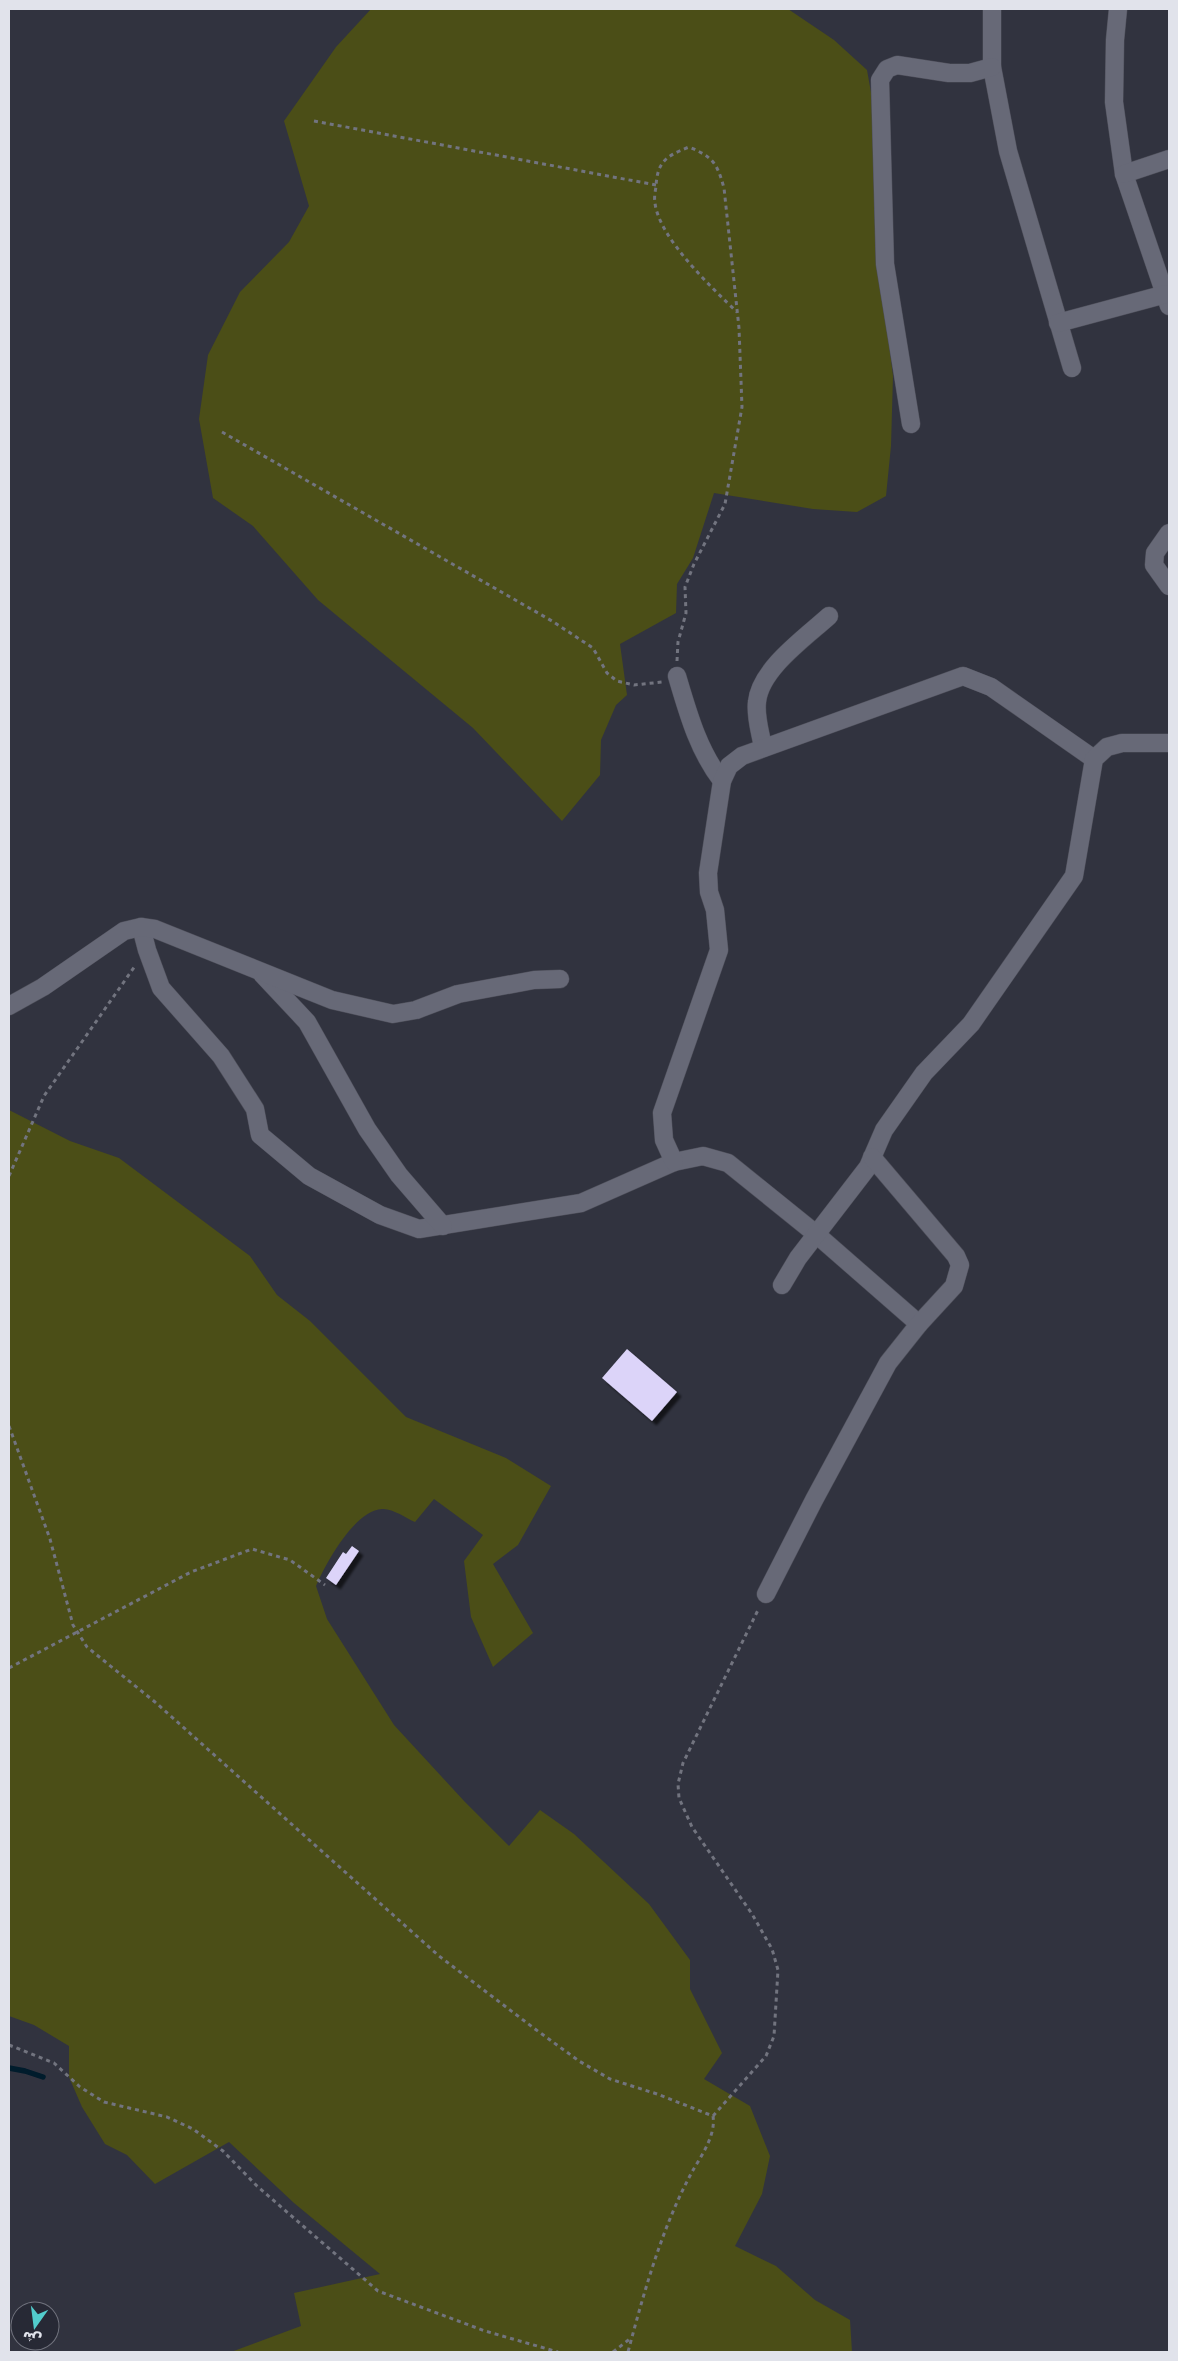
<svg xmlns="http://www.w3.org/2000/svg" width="1178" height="2361" viewBox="0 0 1178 2361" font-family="'DejaVu Sans','Noto Naskh Arabic',sans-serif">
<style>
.green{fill:#4b4e17}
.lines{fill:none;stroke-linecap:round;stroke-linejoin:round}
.stream{stroke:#001c2c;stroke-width:5.5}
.building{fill:#dcd4f9;filter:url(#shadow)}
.minor-casing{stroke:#4d4e59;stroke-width:19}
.path{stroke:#72747f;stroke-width:3;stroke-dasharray:4 4;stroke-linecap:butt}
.minor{stroke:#676977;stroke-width:18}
</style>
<defs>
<filter id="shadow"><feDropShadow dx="4.5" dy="4.5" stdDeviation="1" flood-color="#0009"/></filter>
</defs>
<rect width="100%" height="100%" fill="#31333f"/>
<!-- green -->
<g class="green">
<path d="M371,9H788L834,40L867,70L875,115V230L893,376L891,446L886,496L857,512L813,509L714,493L693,558L677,584L676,613L620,644L627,695L616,705L601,740L600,775L562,821L473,728L318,600L253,526L213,498L199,419L208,355L240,292L289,242L309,206L284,121L336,47Z"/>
<path d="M9,1110L70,1141L119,1158L250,1256L277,1295L310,1321L406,1417L506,1458L551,1486L518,1545L493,1564L533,1633L493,1667L471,1617L464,1561L483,1535L434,1499L415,1522C406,1518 392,1508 382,1509C355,1510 326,1563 316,1586L327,1619L394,1725L465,1802L509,1846L540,1810L574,1834L649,1904L690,1960V1989L722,2053L704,2079L750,2106L770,2156L762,2194L735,2246L776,2266L815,2300L850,2320L852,2352H231L301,2326L294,2293L380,2274L294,2203L229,2142L155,2184L127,2155L105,2144L82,2107L69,2077V2046L34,2025L9,2016Z"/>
</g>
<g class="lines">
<!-- stream -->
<path class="stream" d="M9,2068L25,2071L43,2077"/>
</g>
<!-- building -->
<g class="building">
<path d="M627,1349L677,1392L652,1421L602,1378Z"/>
<path d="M352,1546L359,1551L336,1585L326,1578L343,1552L346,1554Z"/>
</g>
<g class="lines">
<!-- minor casing -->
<g class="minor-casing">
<g id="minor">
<path d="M992,9V67L1008,151L1072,368"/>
<path d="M1118,9L1115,40L1114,102L1124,174L1169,306"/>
<path d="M1124,174L1169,159"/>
<path d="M1058,323L1166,294"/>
<path d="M911,424L885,264L880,80L887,69L897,65L949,73H970L992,67"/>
<path d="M1169,533L1155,553L1154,565L1169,586"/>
<path d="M677,676C688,713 698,750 722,781"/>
<path d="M763,748C761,734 755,717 757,702C760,669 806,637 829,616"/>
<path d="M141,927L147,950L161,988L221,1056L255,1109L260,1135L309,1176L380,1215L419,1229L581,1203L674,1162L703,1156L728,1163L816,1234L919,1324"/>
<path d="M262,974L307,1022L367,1129L399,1175L443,1226"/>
<path d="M9,1006L43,987L124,931L141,927L155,929L332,1000L393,1014L416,1010L458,994L534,980L560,979"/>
<path d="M674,1162L664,1140L662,1113L719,950L715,910L709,892L708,873L722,781L729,766L742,756L963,676L991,687L1094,759"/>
<path d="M782,1285L798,1258L868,1167L884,1130L924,1073L971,1024L1074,876L1094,759L1107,747L1122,743H1169"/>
<path d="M766,1594L814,1500L888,1363L919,1324L954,1286L960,1265L956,1256L872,1157"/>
</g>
</g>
<!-- path -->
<g class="path">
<path d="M314,121L656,185"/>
<path d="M222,432L552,621L593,648L607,673L617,681L634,685L662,682"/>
<path d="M677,661L678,642L686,613L685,587L694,564L725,504L742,407L739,328L724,188C717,163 713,157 689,147C666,156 657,162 656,187C655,192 654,198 655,203C659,238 712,288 737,312"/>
<path d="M9,1176L44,1096L135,966"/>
<path d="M9,1426L50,1539L73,1625L87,1647L155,1702L439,1956L535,2029L579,2061L610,2079L657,2094L713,2116C716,2136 701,2156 692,2172C662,2227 644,2292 628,2352"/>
<path d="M9,1668L191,1572L252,1549L290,1560L325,1585"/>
<path d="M9,2045L54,2063L80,2087L104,2102L167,2117L193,2129L223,2151L257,2186L378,2291L485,2331L558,2352"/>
<path d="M713,2116L766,2056L774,2036L778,1970L772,1949L752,1914L692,1827L679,1798L678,1784L683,1763L759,1608"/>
<path d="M613,2352L631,2338"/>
</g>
<!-- minor -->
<use href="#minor" class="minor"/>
</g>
<!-- border -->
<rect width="1178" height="2361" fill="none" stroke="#e1e3eb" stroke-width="20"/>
<!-- north arrow -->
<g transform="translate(35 2326) rotate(194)"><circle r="24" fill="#272935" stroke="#71737e"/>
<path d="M0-4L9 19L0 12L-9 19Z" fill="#52cdcd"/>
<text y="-8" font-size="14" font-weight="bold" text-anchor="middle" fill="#e1e3eb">ش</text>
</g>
</svg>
